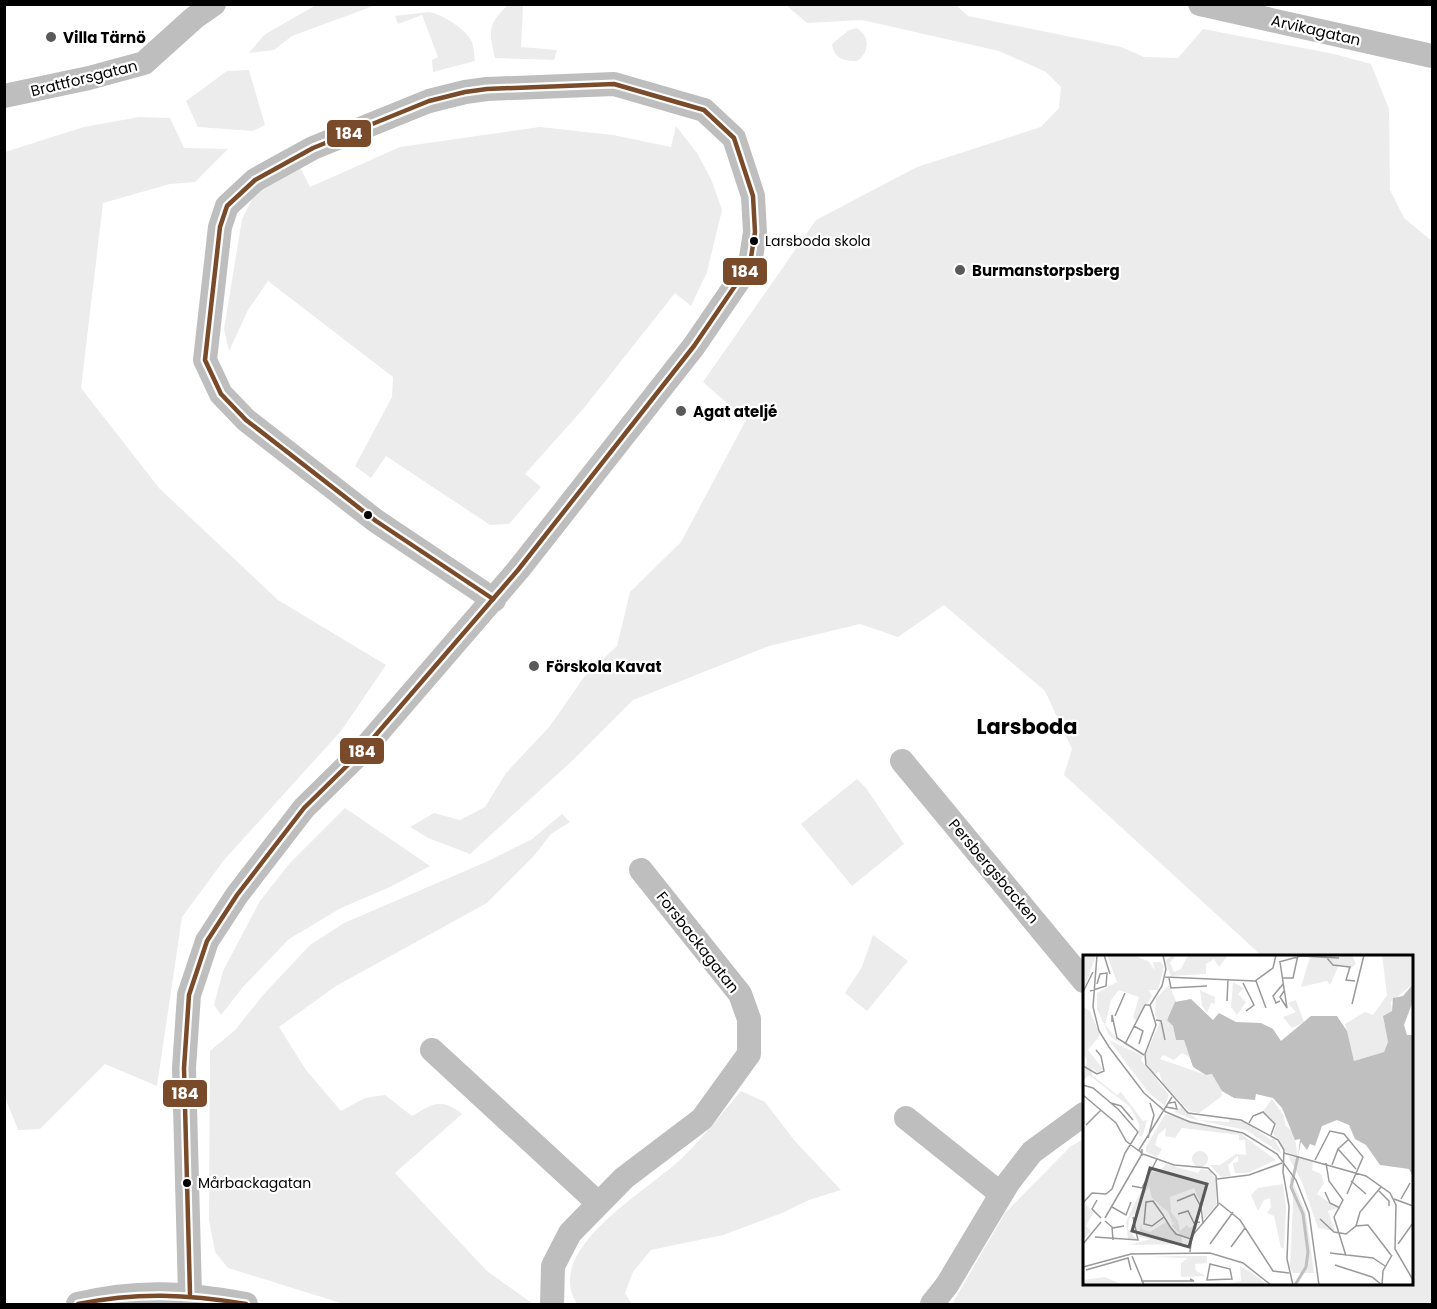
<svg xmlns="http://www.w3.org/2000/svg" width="1437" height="1309" viewBox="0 0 1437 1309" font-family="Poppins,sans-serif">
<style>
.green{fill:#ececec}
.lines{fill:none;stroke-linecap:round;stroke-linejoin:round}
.street{stroke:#bebebe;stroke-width:24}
.bus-1-casing{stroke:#fff;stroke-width:9}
.bus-1{stroke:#7a4b2a;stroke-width:4.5}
.poi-dot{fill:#595959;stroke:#fff;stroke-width:2}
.bus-dot{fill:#000;stroke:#fff;stroke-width:2}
.labels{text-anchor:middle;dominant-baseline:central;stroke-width:4.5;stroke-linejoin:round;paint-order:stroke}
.bus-label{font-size:14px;fill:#000;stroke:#fff;text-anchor:start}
.street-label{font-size:15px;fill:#000;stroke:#fff}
.poi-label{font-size:15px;font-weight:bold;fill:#000;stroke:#fff;text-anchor:start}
.district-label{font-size:21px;font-weight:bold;fill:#000;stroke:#fff}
.inset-river{fill:none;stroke:#bfbfbf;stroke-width:3}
.inset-road{fill:none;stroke:#999;stroke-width:1.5}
.view{fill:#595959;fill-opacity:0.15;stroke:#595959;stroke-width:3}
.inset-edge{fill:none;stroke:#000;stroke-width:3}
.line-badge{stroke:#fff;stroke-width:2}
.badge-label{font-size:16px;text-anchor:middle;font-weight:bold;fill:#fff}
</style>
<rect width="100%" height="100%" fill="#fff"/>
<!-- green -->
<g class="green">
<path d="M316,5H376L292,36L274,50L249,53L264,35Z"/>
<path d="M508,5H523L521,47L557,50L554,60L495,58C489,32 487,24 508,5Z"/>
<path d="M786,5H956L968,16L1121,47L1144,57L1178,58L1203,29L1334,54L1371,64L1389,109L1390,190L1404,218L1432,241V1304H952L1005,1213L1071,1146L1084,1139V1284H1412V956H1262L1064,775L1072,749L1045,691L944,605L898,637L860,624L769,646L633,700L572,761L470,854L428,838L410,827L434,813L460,820L485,807L506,773L550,726L584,677L617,646L630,592L681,542L746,420L703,382L816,220L917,167L1041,127L1059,108L1061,87L1046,72L999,51L862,20L807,23Z"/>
<path d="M429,12C442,14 466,29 472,42C474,47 474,56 475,61L433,72L432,60L438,57L422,15L398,24L395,16Z"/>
<path d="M857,28C870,37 870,52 857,61C843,61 834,59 832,44L849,30Z"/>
<path d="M249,70L265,125L253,131L198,127L186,101L227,71Z"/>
<path d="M139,117L170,118L184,148L228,149L195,182L170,184L103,203L81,388L159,488L278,600L386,665L341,731L224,860L182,917L157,1086L105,1064L40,1129L18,1130L7,1102L4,1088L5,152L84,127Z"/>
<path d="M676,126L697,153L711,179L722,210L707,272L691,306L675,293L584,408L525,474L541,487L509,524L490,525L386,456L371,478L355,466L392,397L393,377L268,281L248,310L229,351L224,329L242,219L257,190L299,165L310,187L400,147L540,127L613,135L671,147Z"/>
<path d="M857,779L866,788L904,844L852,886L801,824Z"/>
<path d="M345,808L430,866L390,887L341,908L289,939L243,987L221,1015L214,1005L223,971L260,901L290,863Z"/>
<path d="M562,814L570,822L551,834L534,856L487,903L336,986L279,1027L306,1070L341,1111L365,1098L385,1095L412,1116C433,1104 440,1097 462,1114L395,1173L487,1271L533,1304H344L228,1268L215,1252L209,1220L210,1051L235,1030L264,994L310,945L344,923L486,862L532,839Z"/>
<path d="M873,935L908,961L867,1011L845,993L862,967Z"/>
<path d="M741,1091L765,1102L794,1140L841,1190L809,1200L782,1213L723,1235L651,1250L633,1272L625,1293L632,1304H577C541,1249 651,1189 683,1157C704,1137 722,1113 741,1091Z"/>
</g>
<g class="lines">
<!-- street -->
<g class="street">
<path d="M1200,4L1432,56"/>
<path d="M4,96L89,78L144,63L194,18L214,4"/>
<path d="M902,761L1084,981"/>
<path d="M432,1050L598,1203"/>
<path d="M906,1118L1001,1194"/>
<path d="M190,1294L184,1068L189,995L207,941L237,895L304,808L362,751L518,570L694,346L750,264L755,232L753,196L734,138L704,110L614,84L487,89L465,92L429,101L313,148L255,180L227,206L220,227L205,360L221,394L246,420L376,521L494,600"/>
<path d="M78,1304C140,1289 185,1293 246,1304"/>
<path d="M552,1304L553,1266L570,1233L624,1178L702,1119L749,1054V1019L740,994L641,870"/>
<path d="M932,1304L947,1285L1008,1183L1032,1152L1084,1114"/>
</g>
<!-- bus-1 casing -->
<g class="bus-1-casing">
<g id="bus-1">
<path d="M614,84L704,110L734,138L753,196L755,232L750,264L694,346L518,570L493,599L376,521L246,420L221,394L205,360L220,227L227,206L255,180L313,148L429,101L465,92L487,89Z"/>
<path d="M190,1294L184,1068L189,995L207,941L237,895L304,808L362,751L493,599"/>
<path d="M78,1304C137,1292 187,1294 246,1304"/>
</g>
</g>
<!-- bus-1 -->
<use href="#bus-1" class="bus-1"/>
</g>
<!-- markers -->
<g class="poi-dot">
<circle cx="51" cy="37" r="6"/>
<circle cx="960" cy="270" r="6"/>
<circle cx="681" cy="411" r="6"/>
<circle cx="534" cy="666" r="6"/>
</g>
<g class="bus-dot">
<circle cx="754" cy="241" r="5"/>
<circle cx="368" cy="515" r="5"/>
<circle cx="187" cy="1183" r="5"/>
</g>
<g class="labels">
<!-- bus labels -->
<g class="bus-label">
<text x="765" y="241">Larsboda skola</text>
<text x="198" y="1183">Mårbackagatan</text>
</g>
<!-- street labels -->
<g class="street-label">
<text transform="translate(1316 30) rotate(13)">Arvikagatan</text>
<text transform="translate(84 78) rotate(-14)">Brattforsgatan</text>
<text transform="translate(994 871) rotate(50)">Persbergsbacken</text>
<text transform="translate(698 942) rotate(52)">Forsbackagatan</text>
</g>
<!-- poi labels -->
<g class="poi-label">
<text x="63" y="37">Villa Tärnö</text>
<text x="972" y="270">Burmanstorpsberg</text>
<text x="693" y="411">Agat ateljé</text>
<text x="546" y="666">Förskola Kavat</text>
</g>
<!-- district labels -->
<g class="district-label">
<text x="1027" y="726">Larsboda</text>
</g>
</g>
<!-- overview -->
<g transform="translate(1083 955)">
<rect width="330" height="330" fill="#fff"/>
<path d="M0,0H13L0,37ZM24,0H49L65,6L72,15L70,7H78L81,12L75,35H66L69,41L53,66L50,62L56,42L36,35L28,45L22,70L39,90L26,80L14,54V38L34,27ZM89,0H93L87,8L91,17L98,14L105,0H145L136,12L131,4L123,9V19L88,21L82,6ZM240,0H269L273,9L266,15L263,10H256L247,30L244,26L218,32L227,2ZM299,0H330V29L308,47L309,56L300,61L305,87L301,97L271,106L262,69L282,57L290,60L304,40ZM150,27L161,33L155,39L163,47L154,60L148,52ZM86,30L93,46L84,65L90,71L93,85H101L107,103L99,98L91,105L80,100L77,104L123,120L129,119L138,129L139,141L116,158L106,156L80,129L76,117L71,119L64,109L62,101L77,67L72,60L73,43ZM117,35L132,42V49L128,48L124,58L119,51ZM213,45L221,67L209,73L200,62L213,57L205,48ZM0,52L7,56L17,80L5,95L20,114L15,118L9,113V120L34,140L38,137L60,166L64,165L60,180L56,182V169L47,152L6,120L0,126L4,105L0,98ZM26,85L60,101L58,105L86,140L82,151L65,137ZM189,144L201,161L202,170L211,178L215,201L203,197L190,178L194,170L180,156ZM98,152L115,165L146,167V163L164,168L188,185L191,183L199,199L163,175L109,164L91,157ZM82,159L158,179L193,205L165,218H152L150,208L155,207V201L145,210L148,221L138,222L127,210H137L153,199L163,200L162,185H156V180L99,173L92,183L82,181L83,173L75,180L72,190L79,194L74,202L63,197V192ZM109 204a8 8 0 1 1 16 0a8 8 0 1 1-16 0ZM205,201L230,206L229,215L238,219L241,228L234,239L255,253L245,256L252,276L235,273L219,227ZM83,209L115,218L118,214L127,216L133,225V251L119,266L120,253L111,233L87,242L88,257L95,266L97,276L104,270L106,273L117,268L107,282L98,280L89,271L93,266L90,268L85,257L69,243L66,231L54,254V266L52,259L46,264L45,274L53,284H45L43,267L53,246L69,217H76ZM206,217L223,258L231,318H210L207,313L210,244ZM200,229L203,252L201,293H198L191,261L184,258L188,252L187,243L181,245L175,256L168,240L175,233ZM2,248L10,258L3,271L8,276L0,285ZM83,267L99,283V289L47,290L67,284L56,282L58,268L59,274L67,277ZM95,301H124V308L112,309L113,316L123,321L98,322V308L105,303L66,302ZM157,311L168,317L184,330H141L158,326ZM22,322L40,330H0V325Z" fill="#ececec"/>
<path d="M330,29V46L321,70L324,80H330V222L326,214L297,210L283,190L272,184L266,170L254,165L239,171L232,191L227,189L224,195L218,187L215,201L217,184L212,185L199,153L190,143L173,139L172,145L151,143L139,136L129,119L123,120L110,112L101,85H93L90,71L84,65L92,47L108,44L130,65L136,58L153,67L178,68L190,74L198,86L228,61H254L264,76L271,106L301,97L305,87L300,61L309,56L310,43L320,41Z" fill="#bfbfbf"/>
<path class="inset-river" d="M212,330L223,312L225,297L220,259L208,232L215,201"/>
<path class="inset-road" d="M14,0L10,52L16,76L26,92L61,138L83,157L107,167L160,178L194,199L213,225L226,258L236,330M21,0L27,19M80,0L83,14L79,31L67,50L73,70L62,99L63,110L105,158L158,165L195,185L201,195L200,218M244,3L250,10L267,12L263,25L272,26M196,7L218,1L256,3M197,7L204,53L197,42L201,36M82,22L172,26L190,13L193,0M86,23L88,33L124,31M200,23H210L215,0M173,26L183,53M160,28L171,50L163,56M7,36L23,31L24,18L17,19L14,29M0,37L10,17M144,46L145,24M197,46L193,48L190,41L200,29M269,49L281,0M32,61L42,38M73,65L78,66L82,85M29,67V60L34,83L61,100M51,71L60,76L56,89M42,89L62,50H67M0,111L14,119L21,116L18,101L13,95M0,130L10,133L35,154L55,177L42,198L29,234L23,239L9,238L0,248M0,140L33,168L43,186L56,196M28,148L38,151L50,165M83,152L94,154L92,147L86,148M11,162L3,170L18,155M166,168L170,161L180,157L192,169L188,180M65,183L71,160L67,148M59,194V199L56,195L89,142M255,194L273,214M201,198L283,221L307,238L313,250L312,294L330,325M60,199L91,210L125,213L133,221L135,250L109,281L107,297M232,205L247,176L261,179L280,202L264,239M243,208L246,226L260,245L251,262L263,301M249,210L255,194L265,185M200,217L206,251L204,304L210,330M134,224L166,220L199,208M268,226L283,239M49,231L59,233L74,204M296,236L306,246V251M242,237L247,248L257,253M311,244L330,251M318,244L327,228M14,245L9,254L18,263M94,246L111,239L118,252L120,269M136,248L157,265L190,316L206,318M29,252L43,260L48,247M95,259L105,256L111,268L117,267M81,262L69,271L61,269L63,247L70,246L80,260L81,262L86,270L88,273L93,279L108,284M22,263L59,199M237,264L251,277L263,279L273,271L285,270L308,300M22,266L29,272L30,285M273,271L277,257L298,232M29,273L41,271L30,273M12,282L55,285L50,262M0,289L18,267M127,289L150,257M315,289L330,268M148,292L162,273M247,298L290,303L302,311M49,301L61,330M127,309L147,314L149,324L124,325ZM252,310L289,322L299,330M0,312L48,299L127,298L160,308L188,330M3,315L45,303L48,315M58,326H111L107,324M299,330L300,316L309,300"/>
<path class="view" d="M67,213L124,229L106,292L49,276Z"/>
<rect width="330" height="330" class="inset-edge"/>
</g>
<g class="line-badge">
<rect x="326" y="119" width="46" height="29" rx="6" fill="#7a4b2a"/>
<rect x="722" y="257" width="46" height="29" rx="6" fill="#7a4b2a"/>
<rect x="339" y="737" width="46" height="28" rx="6" fill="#7a4b2a"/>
<rect x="162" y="1079" width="46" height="29" rx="6" fill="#7a4b2a"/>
</g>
<g class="badge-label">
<text x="349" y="139">184</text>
<text x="745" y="277">184</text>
<text x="362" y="757">184</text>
<text x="185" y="1099">184</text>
</g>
<!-- border -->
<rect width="1437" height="1309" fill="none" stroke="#000000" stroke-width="12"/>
</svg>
